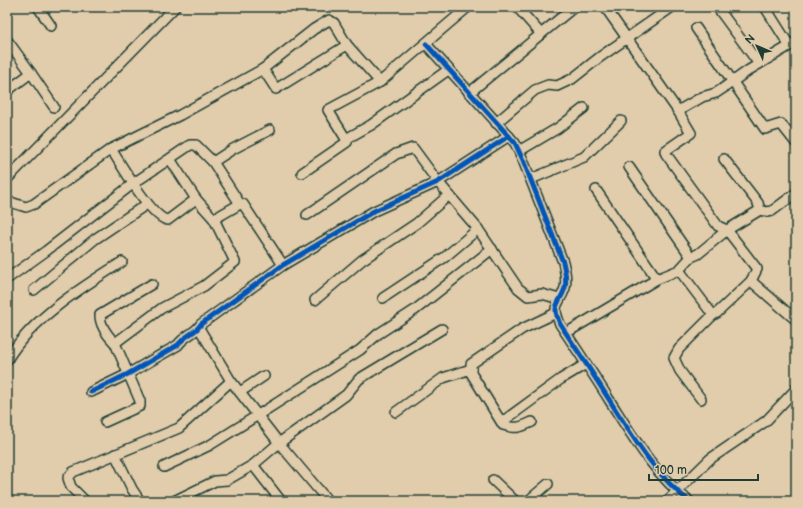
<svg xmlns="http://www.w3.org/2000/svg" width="803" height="508" viewBox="0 0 803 508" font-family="'Balsamiq Sans',sans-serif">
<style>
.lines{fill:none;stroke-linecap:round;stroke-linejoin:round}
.minor-casing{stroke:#1f3d34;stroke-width:12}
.minor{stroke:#e1ccab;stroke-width:9}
.cycleway-casing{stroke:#e1ccab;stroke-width:8}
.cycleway{stroke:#0057b8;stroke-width:5}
</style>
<rect width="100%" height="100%" fill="#e1ccab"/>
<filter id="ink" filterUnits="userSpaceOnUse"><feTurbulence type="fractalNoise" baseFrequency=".025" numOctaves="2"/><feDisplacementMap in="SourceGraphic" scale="8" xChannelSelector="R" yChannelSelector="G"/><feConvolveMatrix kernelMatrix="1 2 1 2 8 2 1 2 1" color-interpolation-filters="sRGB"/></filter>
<g filter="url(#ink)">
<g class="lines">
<!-- minor casing -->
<g class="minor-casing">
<g id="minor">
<path d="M38,7L51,26"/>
<path d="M605,7L678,111L702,97L716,93L725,87L749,70L796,42"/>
<path d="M717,7L759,64"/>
<path d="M765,7L789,45"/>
<path d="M696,28L765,129L781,124L796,143"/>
<path d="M541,34L574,7"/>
<path d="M7,40L31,73"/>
<path d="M426,44L515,143L523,160L563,262C565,271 567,279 565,288C559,306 551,303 560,324C577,350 594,375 610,401C633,437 655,475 689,501"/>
<path d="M263,69L276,89L347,45"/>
<path d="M448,70L371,125L346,139L328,110L380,82L468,7"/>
<path d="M7,91L31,73L54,107"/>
<path d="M469,93L541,34L518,8L520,7"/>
<path d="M678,111L691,133L665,151L666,154L718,226L727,230L757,269L751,281L717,313L713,315L679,349L674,358L680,371L701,399"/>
<path d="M496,123L535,90L548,85L557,86L572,79L600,57L672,7"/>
<path d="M270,130L233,149L213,162L240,204H243L283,265"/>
<path d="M111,149C121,164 152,219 168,220L196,199"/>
<path d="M519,151L558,128L584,108"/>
<path d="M724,159L758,203L760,210"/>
<path d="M629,167L691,257"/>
<path d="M302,173L347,142L346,139"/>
<path d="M7,179L175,7"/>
<path d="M531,179L584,157L621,121"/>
<path d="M596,190L657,279"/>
<path d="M7,201L26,207L34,204L111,149L180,115L263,69L314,29L329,20L334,23L347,45L380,82"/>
<path d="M760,210L767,212L772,211L796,193"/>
<path d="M307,215L396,154L413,148L438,182L478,229L518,288L528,296L542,294L559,299"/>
<path d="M214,219L240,204"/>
<path d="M679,270L713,315"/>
<path d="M7,279L46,251L134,183L190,145H196L213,162"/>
<path d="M751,281L796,320"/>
<path d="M34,290L95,239L147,204"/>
<path d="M383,298L445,257L478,229"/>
<path d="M315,300L362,260L417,223L449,195"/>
<path d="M199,328L231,381L279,443L328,501"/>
<path d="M566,333L657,279L679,270L691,257L698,254L727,230L760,210"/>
<path d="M115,343L162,308L204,286L235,262L214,219L196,199L170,159"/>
<path d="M7,360C31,319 82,287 122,262"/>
<path d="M91,392L128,374L178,345C185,335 196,333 201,324L283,265L374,211L438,182L509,136"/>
<path d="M240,392L264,376"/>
<path d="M396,412L443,378L471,369"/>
<path d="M105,422L140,406V401L115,343C108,336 100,325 100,315L152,284"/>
<path d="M502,422L561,379L586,364"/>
<path d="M532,422C519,428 517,429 503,425L471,373V364L522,329L556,313"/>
<path d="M115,454L132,489L140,501"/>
<path d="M253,465L281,501"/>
<path d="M164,467L210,445L258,415L360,350L378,334L415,310L492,249"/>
<path d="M493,480L515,501"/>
<path d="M85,501L71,487L68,478L73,472L179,428L231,381"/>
<path d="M174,501L215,481L227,480L253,465L279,443L346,395L359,379L442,329"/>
<path d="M528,501L548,484"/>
<path d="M667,501L710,459L766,421L796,389"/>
</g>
</g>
<!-- minor -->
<use href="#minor" class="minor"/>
<!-- cycleway casing -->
<g class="cycleway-casing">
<g id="cycleway">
<path d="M426,44L515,143L523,160L563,262C565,271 567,279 565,288C559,306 551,303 560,324C577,350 594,375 610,401C633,437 655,475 689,501"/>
<path d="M91,392L128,374L178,345C185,335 196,333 201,324L283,265L374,211L438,182L509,136"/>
</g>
</g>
<!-- cycleway -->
<use href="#cycleway" class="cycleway"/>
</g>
</g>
<!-- margin -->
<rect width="803" height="508" fill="none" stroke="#e1ccab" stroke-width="24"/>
<rect x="12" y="12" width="779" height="484" fill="none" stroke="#1f3d34" stroke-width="1.5" filter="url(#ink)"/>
<!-- north arrow -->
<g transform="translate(757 46) rotate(314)" stroke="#e1ccab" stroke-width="3" paint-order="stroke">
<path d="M0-3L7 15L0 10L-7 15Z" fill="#1f3d34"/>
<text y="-6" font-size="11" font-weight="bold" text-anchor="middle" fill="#1f3d34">N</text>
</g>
<!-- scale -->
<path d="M649 474v6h109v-6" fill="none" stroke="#1f3d34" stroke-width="2"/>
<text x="655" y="474" font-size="12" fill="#1f3d34" stroke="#e1ccab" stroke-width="3" paint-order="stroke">100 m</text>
</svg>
